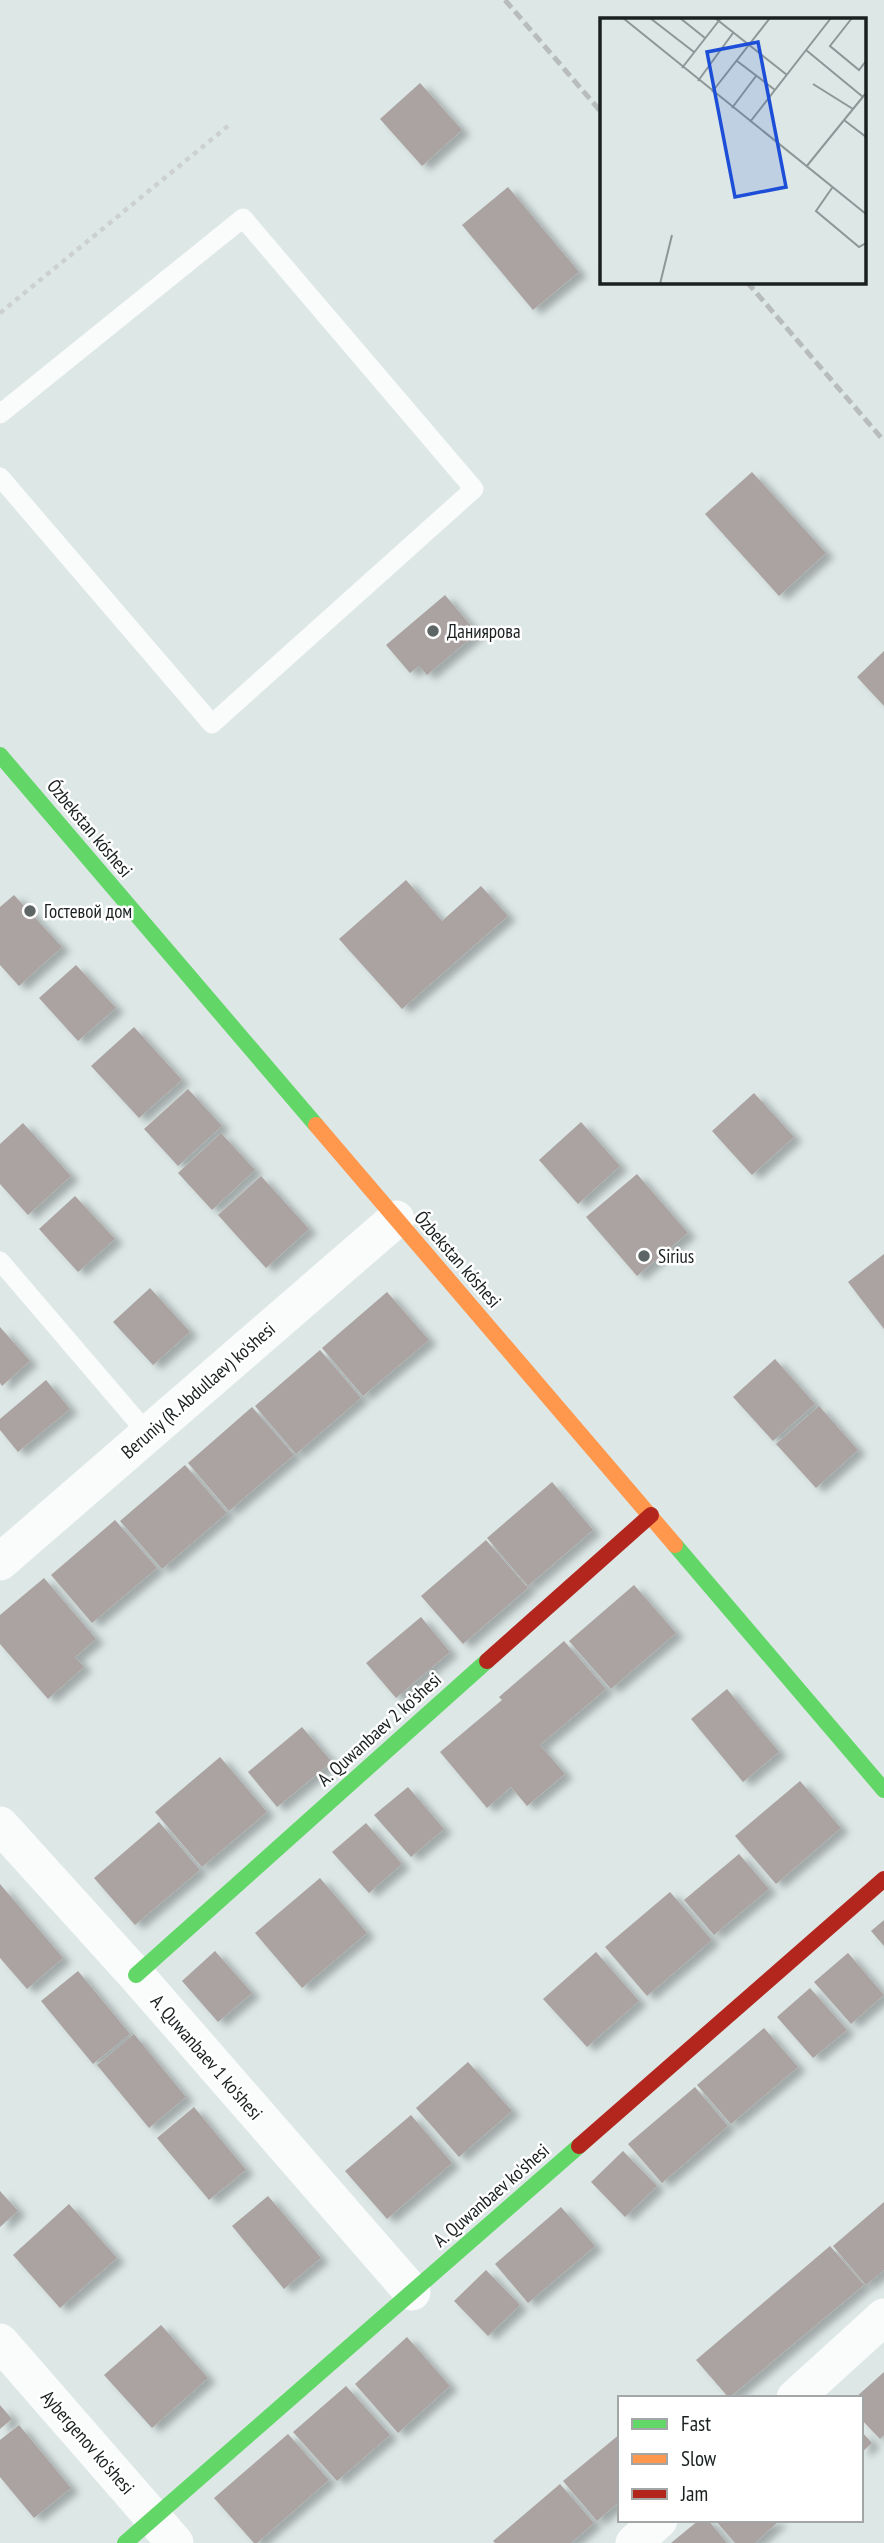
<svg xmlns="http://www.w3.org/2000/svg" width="884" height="2543" viewBox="0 0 884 2543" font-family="'PT Sans Narrow',sans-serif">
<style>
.building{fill:#aaa3a1;filter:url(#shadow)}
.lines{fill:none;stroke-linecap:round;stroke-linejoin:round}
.path{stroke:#cdd0d0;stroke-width:4.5;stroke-dasharray:5 5;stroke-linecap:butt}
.lane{stroke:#fafbfb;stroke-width:19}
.street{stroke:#fafbfb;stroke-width:37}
.fast{stroke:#63d668;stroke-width:16}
.slow{stroke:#ff974d;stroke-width:16}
.jam{stroke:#b3261e;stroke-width:16}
.rail{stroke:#b8bcbc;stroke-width:5;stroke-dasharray:10 5;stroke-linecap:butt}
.poi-dot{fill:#5e6665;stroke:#fff;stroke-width:2.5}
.labels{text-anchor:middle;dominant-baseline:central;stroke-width:5;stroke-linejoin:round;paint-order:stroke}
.poi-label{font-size:19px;fill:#1a2020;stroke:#fff;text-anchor:start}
.street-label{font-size:19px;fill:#1a2020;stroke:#fff}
.inset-road{fill:none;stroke:#8e9797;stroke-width:2}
.view{fill:#1d4ed8;fill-opacity:0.15;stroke:#1d4ed8;stroke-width:3.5}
.inset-edge{fill:none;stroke:#1a2020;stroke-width:3.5}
</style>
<defs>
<filter id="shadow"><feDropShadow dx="8" dy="4.5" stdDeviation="3.5" flood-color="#0004"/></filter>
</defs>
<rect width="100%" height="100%" fill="#dce7e6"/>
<!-- building -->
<g class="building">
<path d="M420,83L462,130L422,166L380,119Z"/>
<path d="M508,187L579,272L533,310L462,225Z"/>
<path d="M752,472L826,553L779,596L705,514Z"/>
<path d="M445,595L477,633L427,675L419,666L410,673L386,645Z"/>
<path d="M884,651V706L857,677Z"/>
<path d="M406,880L442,921L481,886L508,916L402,1009L339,939Z"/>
<path d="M14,895L62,947L19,986L0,965V907Z"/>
<path d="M76,965L116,1008L78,1041L39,998Z"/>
<path d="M134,1027L182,1080L139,1118L91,1066Z"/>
<path d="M188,1089L222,1126L178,1166L144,1129Z"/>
<path d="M754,1093L794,1137L752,1175L712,1131Z"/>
<path d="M581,1122L620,1166L578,1204L539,1160Z"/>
<path d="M23,1123L71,1176L28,1215L0,1184V1144Z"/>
<path d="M221,1133L255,1170L212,1210L178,1173Z"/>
<path d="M637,1174L688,1233L637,1276L586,1217Z"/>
<path d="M261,1176L309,1229L266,1268L218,1215Z"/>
<path d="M75,1196L115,1239L78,1272L39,1229Z"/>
<path d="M884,1254V1329L848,1282Z"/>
<path d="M150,1288L190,1332L153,1365L113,1322Z"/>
<path d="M387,1292L429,1340L363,1396L322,1348Z"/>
<path d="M0,1327L30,1361L2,1386L0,1383Z"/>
<path d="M320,1350L361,1398L296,1454L255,1406Z"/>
<path d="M775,1359L815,1404L773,1441L733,1397Z"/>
<path d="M46,1380L70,1409L18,1452L0,1430V1419Z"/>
<path d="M819,1406L858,1450L816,1488L776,1444Z"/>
<path d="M252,1407L294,1455L229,1511L188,1463Z"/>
<path d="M185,1465L227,1513L162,1569L120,1521Z"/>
<path d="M552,1482L593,1530L528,1586L487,1538Z"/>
<path d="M115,1520L157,1568L92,1623L51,1575Z"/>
<path d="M486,1540L528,1588L463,1644L421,1596Z"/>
<path d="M44,1578L96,1639L75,1657L84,1667L48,1699L0,1644V1615Z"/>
<path d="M634,1585L676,1633L611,1689L569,1641Z"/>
<path d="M421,1617L450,1652L396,1698L366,1663Z"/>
<path d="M564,1641L606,1689L540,1745L565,1774L527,1806L511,1787L487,1808L440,1752L502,1700L499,1697Z"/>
<path d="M727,1689L779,1752L743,1782L691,1719Z"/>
<path d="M302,1727L332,1762L277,1807L248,1772Z"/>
<path d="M220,1757L267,1812L202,1867L155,1812Z"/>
<path d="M800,1781L841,1828L776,1884L735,1836Z"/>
<path d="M408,1787L444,1829L411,1857L374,1815Z"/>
<path d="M159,1822L200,1870L135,1925L94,1878Z"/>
<path d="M366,1823L402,1864L369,1893L332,1852Z"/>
<path d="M739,1854L769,1889L714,1935L684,1900Z"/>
<path d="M320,1878L367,1933L302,1988L255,1933Z"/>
<path d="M0,1884L63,1958L27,1989L0,1958Z"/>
<path d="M670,1892L712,1940L647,1996L605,1947Z"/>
<path d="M884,1920V1946L871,1931Z"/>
<path d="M215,1951L252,1993L218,2022L182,1981Z"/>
<path d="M596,1952L639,2001L587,2047L543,1999Z"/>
<path d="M848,1953L884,1995L851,2024L814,1982Z"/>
<path d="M78,1971L130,2034L93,2064L41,2001Z"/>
<path d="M810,1988L847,2030L813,2058L777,2017Z"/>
<path d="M764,2028L798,2067L731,2124L697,2085Z"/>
<path d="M134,2034L186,2097L149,2128L97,2065Z"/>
<path d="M468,2062L512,2111L459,2157L416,2108Z"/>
<path d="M695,2087L728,2126L662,2183L628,2144Z"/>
<path d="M194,2107L246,2170L209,2200L157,2138Z"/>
<path d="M411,2115L452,2163L387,2219L345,2171Z"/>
<path d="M623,2151L657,2186L625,2217L591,2182Z"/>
<path d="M0,2191L18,2211L0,2227Z"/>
<path d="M268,2196L321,2258L284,2289L232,2226Z"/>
<path d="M884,2202V2270L866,2285L833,2246Z"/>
<path d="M69,2204L117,2258L60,2308L13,2255Z"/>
<path d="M561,2207L595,2246L528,2303L495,2264Z"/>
<path d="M830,2246L864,2285L729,2398L696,2360Z"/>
<path d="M486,2270L520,2305L488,2336L454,2301Z"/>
<path d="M161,2325L208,2378L152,2428L104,2375Z"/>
<path d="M407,2337L450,2386L398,2433L355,2384Z"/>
<path d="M884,2372V2435L880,2439L861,2419V2398H855Z"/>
<path d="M346,2386L390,2435L337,2481L293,2432Z"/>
<path d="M0,2405L12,2419L0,2429Z"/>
<path d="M19,2425L71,2488L34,2518L0,2477V2440Z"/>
<path d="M861,2431L872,2443L861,2453Z"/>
<path d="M288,2434L329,2480L257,2543H254L214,2498Z"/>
<path d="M620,2434V2501L597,2521L563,2481Z"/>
<path d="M560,2484L594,2523L571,2543H495L493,2541Z"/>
<path d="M699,2520H708L727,2543H671Z"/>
<path d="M715,2520H780L755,2543H735Z"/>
</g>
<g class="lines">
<!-- path -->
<path class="path" d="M0,313L228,126"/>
<!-- lane -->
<g class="lane">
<path d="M0,414L243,218L474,489L212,724L0,477"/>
<path d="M0,1261L148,1434"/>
</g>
<!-- street -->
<g class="street">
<path d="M0,1562L396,1219"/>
<path d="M0,1825L136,1975L412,2292"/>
<path d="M0,2342L175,2543"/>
<path d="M795,2398L884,2317"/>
<path d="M634,2543L659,2520"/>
</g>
<!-- fast -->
<g class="fast">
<path d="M0,755L316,1125"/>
<path d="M675,1545L884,1790"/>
<path d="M136,1975L487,1661"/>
<path d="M125,2543L579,2146"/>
</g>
<!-- slow -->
<path class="slow" d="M316,1125L675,1545"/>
<!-- jam -->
<g class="jam">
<path d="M487,1661L651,1515"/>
<path d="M579,2146L884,1879"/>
</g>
<!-- rail -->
<g class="rail">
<path d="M505,0L602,113"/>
<path d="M747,282L884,441"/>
</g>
</g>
<!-- markers -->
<g class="poi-dot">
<circle cx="433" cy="631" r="7"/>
<circle cx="30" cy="911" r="7"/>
<circle cx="644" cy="1256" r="7"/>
</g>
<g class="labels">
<!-- poi labels -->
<g class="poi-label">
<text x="447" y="631">Даниярова</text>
<text x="44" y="911">Гостевой дом</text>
<text x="658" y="1256">Sirius</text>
</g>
<!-- street labels -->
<g class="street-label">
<text transform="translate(90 828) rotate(50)">Ózbekstan kóshesi</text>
<text transform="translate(458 1259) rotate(49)">Ózbekstan kóshesi</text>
<text transform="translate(198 1390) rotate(-41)">Beruniy (R. Abdullaev) ko'shesi</text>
<text transform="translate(379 1729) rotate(-42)">A. Quwanbaev 2 ko'shesi</text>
<text transform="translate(207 2057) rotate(49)">A. Quwanbaev 1 ko'shesi</text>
<text transform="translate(491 2195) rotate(-41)">A. Quwanbaev ko'shesi</text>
<text transform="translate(88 2442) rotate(49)">Aybergenov ko'shesi</text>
</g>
</g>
<!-- overview -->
<g transform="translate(600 18)">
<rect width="266" height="266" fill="#dce7e6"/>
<path class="inset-road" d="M23,0L266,196M50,0L94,34M80,0L105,20M115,0L187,57M252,0L230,28L259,52L266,43M206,32L263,79M137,43L175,72M82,50L121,0M98,63L133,15M213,66L253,91M112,74L170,0M132,90L156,58M244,102L266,119M150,104L231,0M206,149L266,75M232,170L216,193L259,229L266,225M60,266L72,217"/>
<path class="view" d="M158,24L186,169L135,179L107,34Z"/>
<rect width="266" height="266" class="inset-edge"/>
</g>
<!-- legend -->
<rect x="618" y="2396" width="245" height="126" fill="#ffffff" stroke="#a3a6a6" stroke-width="2"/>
<rect x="632" y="2419" width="35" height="10" fill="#63d668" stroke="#a3a6a6" stroke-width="2"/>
<text x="681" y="2431" font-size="21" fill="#1a2020">Fast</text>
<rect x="632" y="2454" width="35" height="10" fill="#ff974d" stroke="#a3a6a6" stroke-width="2"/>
<text x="681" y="2466" font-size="21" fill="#1a2020">Slow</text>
<rect x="632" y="2489" width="35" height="10" fill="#b3261e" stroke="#a3a6a6" stroke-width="2"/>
<text x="681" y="2501" font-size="21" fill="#1a2020">Jam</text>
</svg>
